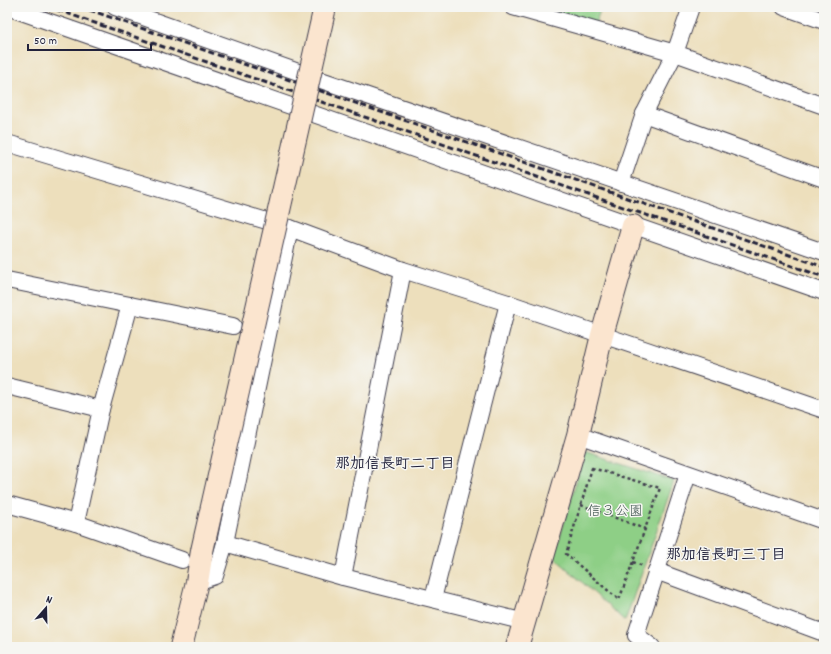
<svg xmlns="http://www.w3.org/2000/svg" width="831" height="654" viewBox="0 0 831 654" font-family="Dekko,'Klee One',sans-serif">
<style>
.green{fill:#8ecf86;stroke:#587860}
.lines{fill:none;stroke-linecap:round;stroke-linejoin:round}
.street-casing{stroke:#403e4e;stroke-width:18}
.secondary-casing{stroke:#403e4e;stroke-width:24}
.path{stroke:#403e4e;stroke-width:2.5;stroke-dasharray:3 3;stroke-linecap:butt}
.street{stroke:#fff;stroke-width:16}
.secondary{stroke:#fbe5cf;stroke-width:22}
.rail{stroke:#22223b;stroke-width:3;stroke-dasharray:6 3;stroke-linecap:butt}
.secondary-bridge-casing{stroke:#403e4e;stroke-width:24;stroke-linecap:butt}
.secondary-bridge{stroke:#fbe5cf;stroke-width:22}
.labels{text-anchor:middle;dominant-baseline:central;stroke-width:3;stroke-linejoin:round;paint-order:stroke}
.park-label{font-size:14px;fill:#425652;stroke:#f6f6f2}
.neighbourhood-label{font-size:15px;font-weight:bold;fill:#22223b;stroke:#f6f6f2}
</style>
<rect width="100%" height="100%" fill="#f6f6f2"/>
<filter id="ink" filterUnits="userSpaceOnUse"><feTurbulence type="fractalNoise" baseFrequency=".025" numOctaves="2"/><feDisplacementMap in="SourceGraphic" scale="8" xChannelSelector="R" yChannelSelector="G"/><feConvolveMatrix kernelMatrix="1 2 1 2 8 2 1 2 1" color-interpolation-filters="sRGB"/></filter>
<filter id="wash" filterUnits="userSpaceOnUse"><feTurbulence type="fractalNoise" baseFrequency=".012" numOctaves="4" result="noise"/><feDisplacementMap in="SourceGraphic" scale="16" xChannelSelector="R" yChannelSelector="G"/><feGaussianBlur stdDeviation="0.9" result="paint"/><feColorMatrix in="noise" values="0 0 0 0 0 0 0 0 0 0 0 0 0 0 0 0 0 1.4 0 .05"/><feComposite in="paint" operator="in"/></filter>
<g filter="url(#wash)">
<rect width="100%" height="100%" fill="#eddfbc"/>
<!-- green -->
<g class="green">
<path d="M532,7H601L596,23Z"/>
<path d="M585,452L674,481L625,621L554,557Z"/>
</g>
</g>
<g filter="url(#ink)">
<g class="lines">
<!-- street casing -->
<g class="street-casing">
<g id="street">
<path d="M7,7L824,292"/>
<path d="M115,7L318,79L824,252"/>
<path d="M513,7L675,53L824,106"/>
<path d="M784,7L824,21"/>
<path d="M644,114L824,179"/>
<path d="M7,143L290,228L403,270L508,303L824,410"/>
<path d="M621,183L644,114L675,53L691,7"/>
<path d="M7,280L233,326"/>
<path d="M7,386L101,409"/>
<path d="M578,435L824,521"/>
<path d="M7,504L76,523L182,560"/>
<path d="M76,523L101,409L130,305"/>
<path d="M225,543L290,228"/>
<path d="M656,571L824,633"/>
<path d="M343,577L403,270"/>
<path d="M197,582L215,576L225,543L343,577L525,622"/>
<path d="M433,599L508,303"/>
<path d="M652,647L636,635L688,474"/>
</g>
</g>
<!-- secondary casing -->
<g class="secondary-casing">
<g id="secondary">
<path d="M181,647L197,582L202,551"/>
<path d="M517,647L578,435L602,335L633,226"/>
</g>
</g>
<!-- path -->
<g class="path">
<path d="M592,468L660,488L619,600L566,554Z"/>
<path d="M581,505L645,529"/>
<path d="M633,562L643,566"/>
</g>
<!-- street -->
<use href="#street" class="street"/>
<!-- secondary -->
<use href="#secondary" class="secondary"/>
<!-- rail -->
<g class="rail">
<path d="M49,7L824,277"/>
<path d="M81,7L824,267"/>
</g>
<!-- secondary-bridge casing -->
<g class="secondary-bridge-casing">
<path id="secondary-bridge" d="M202,551L325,7"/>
</g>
<!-- secondary-bridge -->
<use href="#secondary-bridge" class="secondary-bridge"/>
</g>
</g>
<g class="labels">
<!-- park labels -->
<g class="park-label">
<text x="615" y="512">信３公園</text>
</g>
<!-- neighbourhood labels -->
<g class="neighbourhood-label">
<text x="395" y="465">那加信長町二丁目</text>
<text x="726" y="556">那加信長町三丁目</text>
</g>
</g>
<!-- margin -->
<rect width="831" height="654" fill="none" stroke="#f6f6f2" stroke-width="24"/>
<!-- north arrow -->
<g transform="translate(46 608) rotate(20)" stroke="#f6f6f2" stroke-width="3" paint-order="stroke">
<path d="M0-3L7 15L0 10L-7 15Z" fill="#22223b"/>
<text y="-6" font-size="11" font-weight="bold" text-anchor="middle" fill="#22223b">N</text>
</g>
<!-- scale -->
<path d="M28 44v6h123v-6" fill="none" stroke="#22223b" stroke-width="2"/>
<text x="34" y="44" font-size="12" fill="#22223b" stroke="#f6f6f2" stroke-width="3" paint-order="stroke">50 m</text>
</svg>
